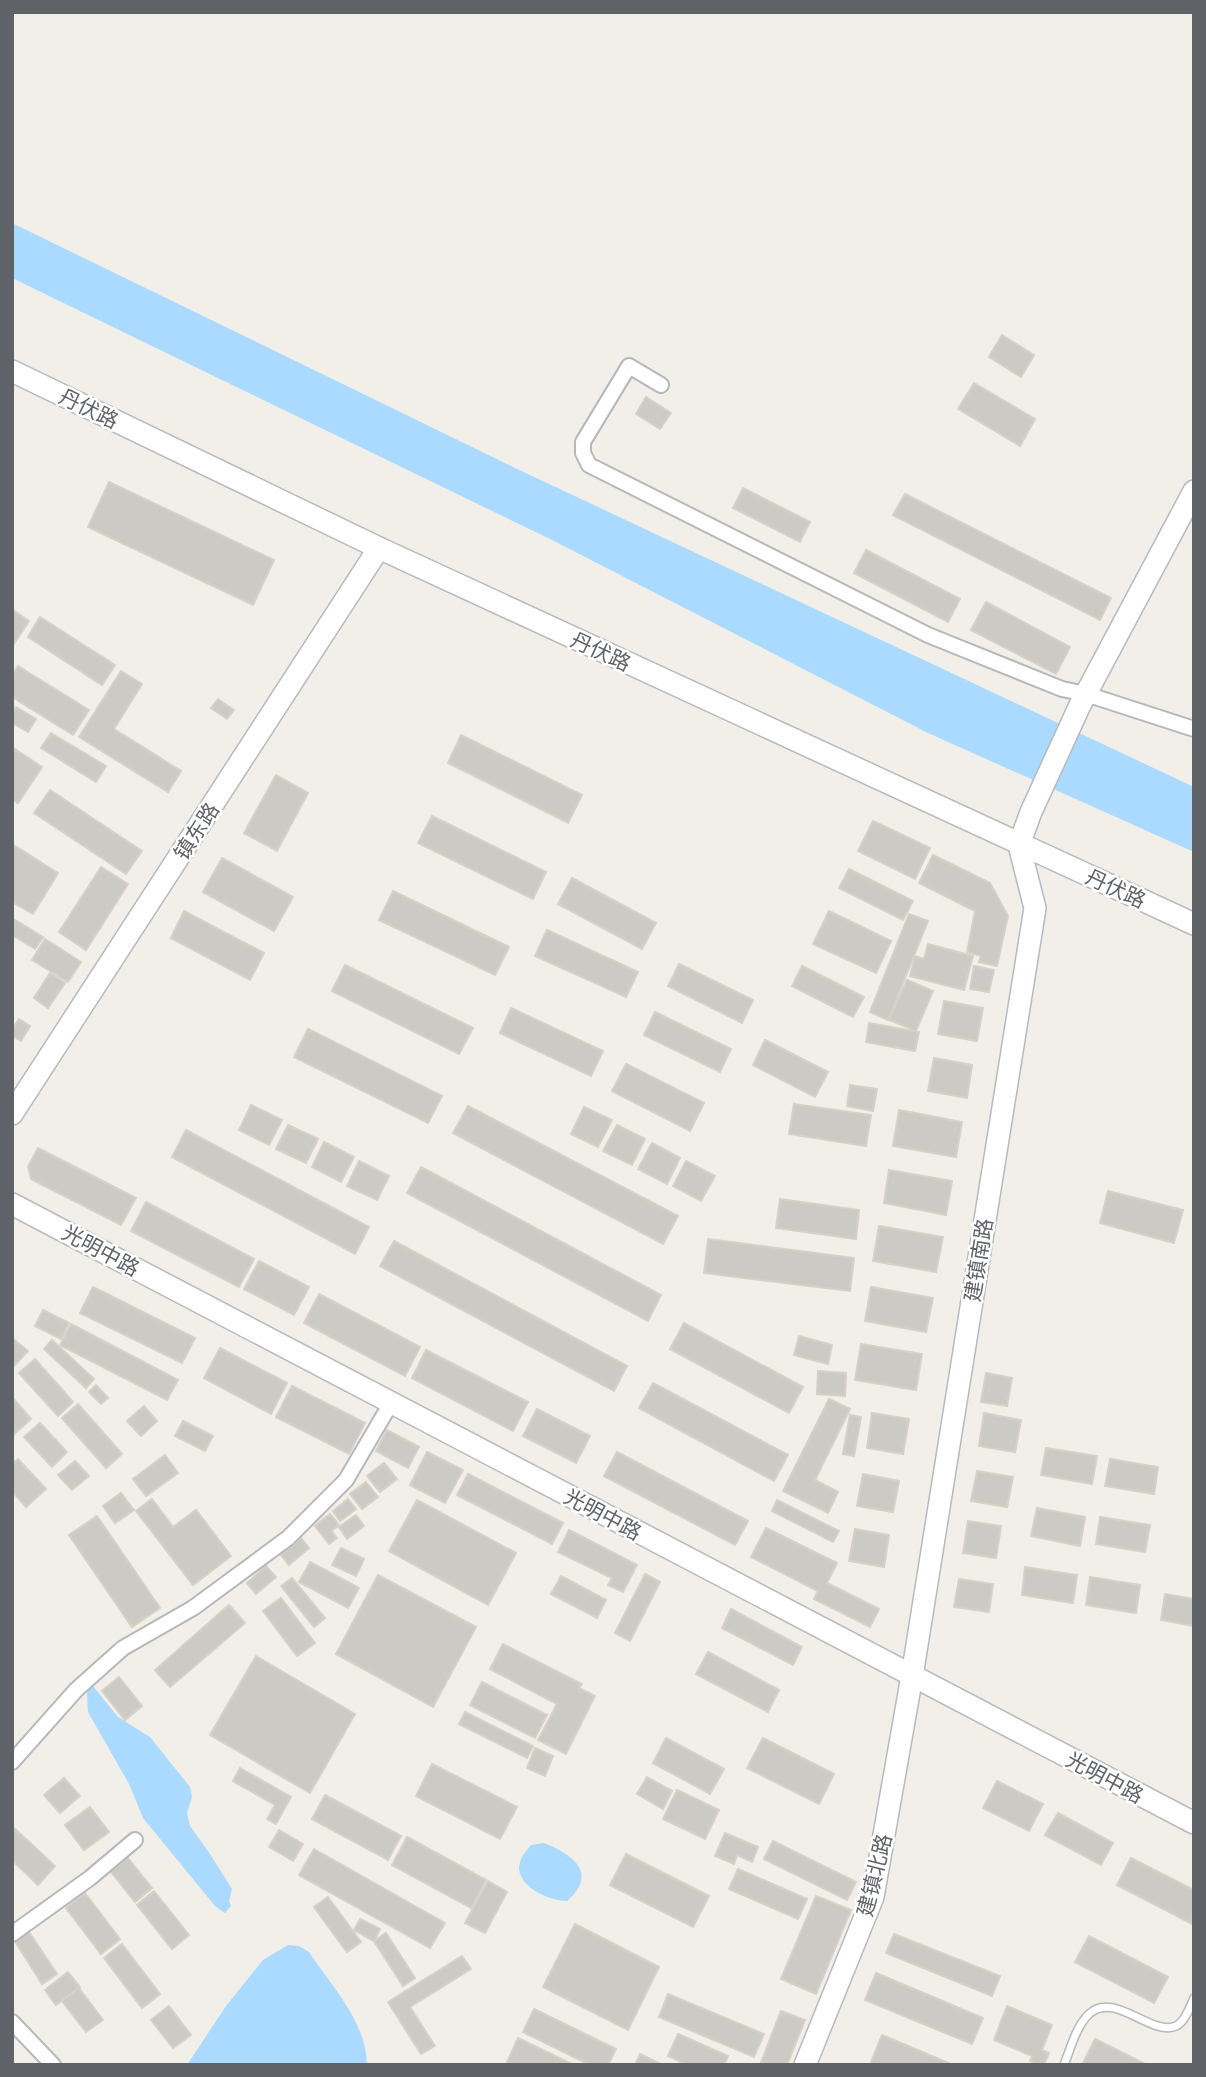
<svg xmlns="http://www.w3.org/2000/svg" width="1206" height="2077" viewBox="0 0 1206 2077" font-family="Ubuntu,'Noto Sans SC',sans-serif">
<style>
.water{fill:#aadaff}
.building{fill:#cccac5;stroke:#d6d1c6;stroke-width:2}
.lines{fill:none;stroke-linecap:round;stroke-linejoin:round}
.lane-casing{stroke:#b5b8bc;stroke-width:10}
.street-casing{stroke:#b5b8bc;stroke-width:18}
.secondary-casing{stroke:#b6babf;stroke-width:24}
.lane{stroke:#fff;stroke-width:7}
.street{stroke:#fff;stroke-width:14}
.secondary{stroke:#fff;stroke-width:21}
.labels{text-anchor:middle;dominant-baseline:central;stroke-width:5;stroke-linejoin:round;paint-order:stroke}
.street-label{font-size:21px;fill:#5f6368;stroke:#fff}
</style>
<rect width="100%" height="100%" fill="#f1efe8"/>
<!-- water -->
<g class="water">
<path d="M12,223L515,468L1194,787V852L928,733L552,540L12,278Z"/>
<path d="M92,1685L118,1717L150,1737L190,1787L192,1797L187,1813L190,1826L210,1854L232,1889L229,1901L231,1906L225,1913L215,1906L143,1818L129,1784L88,1712L87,1693Z"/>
<path d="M544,1843C572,1854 599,1873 567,1901C551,1901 521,1889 519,1869C519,1859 525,1852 531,1845Z"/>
<path d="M288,1945L299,1946L309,1952C331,1985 367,2023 367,2065H187L226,2006L263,1960Z"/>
</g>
<!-- building -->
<g class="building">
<path d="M1002,335L1034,355L1021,377L989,357Z"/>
<path d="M974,383L1035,419L1020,446L958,409Z"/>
<path d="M646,397L671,413L660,429L636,414Z"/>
<path d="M109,482L274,560L253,605L88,527Z"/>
<path d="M743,488L810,522L800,542L733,508Z"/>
<path d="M905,494L1111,598L1100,620L893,515Z"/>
<path d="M866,550L960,599L948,622L854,573Z"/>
<path d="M986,602L1070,647L1056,674L971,630Z"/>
<path d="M13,610L29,621L12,647V611Z"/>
<path d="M40,617L115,665L102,685L28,637Z"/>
<path d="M18,666L89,710L73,735L12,697V676Z"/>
<path d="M121,671L142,684L114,729L181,771L168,792L79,737Z"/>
<path d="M218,699L234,710L227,719L211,708Z"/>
<path d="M16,707L36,719L28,732L12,723V714Z"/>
<path d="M51,733L106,766L96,782L41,748Z"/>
<path d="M461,735L582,795L568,823L448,763Z"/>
<path d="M12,747L42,767L18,803L12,799Z"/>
<path d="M276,775L308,793L277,851L244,833Z"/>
<path d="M50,790L142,851L126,874L34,813Z"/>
<path d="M432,816L546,872L533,899L418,843Z"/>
<path d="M873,821L930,848L915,879L858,851Z"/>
<path d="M12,844L58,873L33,914L12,902Z"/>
<path d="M933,855L990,883L1008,916L997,966L979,962L981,956L967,952L975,911L919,883Z"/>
<path d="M222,858L293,897L274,931L203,892Z"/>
<path d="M101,867L128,884L86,950L59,932Z"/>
<path d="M849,869L913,901L903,920L839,888Z"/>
<path d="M572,878L656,923L642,949L558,904Z"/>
<path d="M393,891L509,947L495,975L379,920Z"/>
<path d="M184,911L264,953L250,980L171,938Z"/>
<path d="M829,911L891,941L876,973L813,944Z"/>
<path d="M909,914L928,921L888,1020L870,1012Z"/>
<path d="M12,918L43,937L35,949L12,935Z"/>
<path d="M547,930L638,972L626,997L535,956Z"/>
<path d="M45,939L81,962L68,982L32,960Z"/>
<path d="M928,944L973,956L964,990L910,976L915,956L924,959Z"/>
<path d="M679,964L753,1000L742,1023L668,986Z"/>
<path d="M345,965L473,1028L459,1054L332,991Z"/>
<path d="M802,966L864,997L853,1017L792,986Z"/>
<path d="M974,966L994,970L989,992L970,989Z"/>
<path d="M50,973L65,983L48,1008L34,998Z"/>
<path d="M907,980L933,991L916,1031L889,1020Z"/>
<path d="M944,1001L983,1008L977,1041L938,1034Z"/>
<path d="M511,1008L603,1051L591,1076L500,1033Z"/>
<path d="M655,1012L731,1049L720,1072L644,1035Z"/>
<path d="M19,1019L30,1026L21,1041L12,1036V1029Z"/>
<path d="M869,1023L919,1032L915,1051L866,1042Z"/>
<path d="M308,1029L442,1096L428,1123L294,1057Z"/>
<path d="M765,1040L828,1072L815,1097L753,1065Z"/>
<path d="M934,1058L972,1065L967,1098L928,1091Z"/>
<path d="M626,1064L704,1103L690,1131L612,1091Z"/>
<path d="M850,1085L877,1089L873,1111L847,1106Z"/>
<path d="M794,1104L871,1115L866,1146L789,1134Z"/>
<path d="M251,1105L282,1120L269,1145L239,1130Z"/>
<path d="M468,1106L678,1216L663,1244L453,1133Z"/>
<path d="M584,1107L612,1120L598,1147L571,1134Z"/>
<path d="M899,1110L962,1122L956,1157L893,1146Z"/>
<path d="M288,1125L318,1139L306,1163L276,1149Z"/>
<path d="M617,1125L645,1139L632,1165L603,1151Z"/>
<path d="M186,1130L369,1227L355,1254L172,1157Z"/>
<path d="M324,1142L354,1157L341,1182L312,1167Z"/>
<path d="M652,1143L680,1158L667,1184L638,1169Z"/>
<path d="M38,1148L136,1198L121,1225L31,1179L28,1167Z"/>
<path d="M359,1161L389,1176L377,1200L347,1186Z"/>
<path d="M686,1161L715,1176L701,1201L673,1186Z"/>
<path d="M421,1167L661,1295L648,1321L407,1193Z"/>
<path d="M889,1170L952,1181L946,1215L884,1203Z"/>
<path d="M1108,1191L1183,1210L1174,1243L1100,1223Z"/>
<path d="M780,1199L859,1210L856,1239L776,1228Z"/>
<path d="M146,1202L254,1259L239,1287L131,1231Z"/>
<path d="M879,1226L943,1237L936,1272L873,1261Z"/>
<path d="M708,1239L854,1258L850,1291L704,1273Z"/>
<path d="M394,1241L627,1366L614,1391L380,1266Z"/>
<path d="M259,1261L309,1287L294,1315L244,1289Z"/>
<path d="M93,1287L195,1338L182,1363L80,1313Z"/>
<path d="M871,1287L933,1298L926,1332L865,1321Z"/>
<path d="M319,1294L420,1347L405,1376L304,1323Z"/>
<path d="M43,1310L69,1323L61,1339L35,1326Z"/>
<path d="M684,1323L803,1387L789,1413L670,1349Z"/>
<path d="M71,1324L178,1380L167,1400L60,1345Z"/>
<path d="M799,1336L832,1345L828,1364L794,1355Z"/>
<path d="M12,1338L28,1351L12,1368Z"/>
<path d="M52,1340L94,1379L86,1388L44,1349Z"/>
<path d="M861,1344L922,1354L916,1390L855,1380Z"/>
<path d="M220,1348L287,1383L271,1414L204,1378Z"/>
<path d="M426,1350L528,1402L513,1431L412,1378Z"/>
<path d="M35,1359L73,1402L58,1416L19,1373Z"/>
<path d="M818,1371L846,1373L845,1396L817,1394Z"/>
<path d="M986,1373L1012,1378L1007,1406L981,1402Z"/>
<path d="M653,1383L788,1455L774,1481L639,1408Z"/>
<path d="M96,1385L108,1398L101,1404L89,1392Z"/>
<path d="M292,1386L365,1423L349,1454L276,1417Z"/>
<path d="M12,1397L31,1419L12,1436Z"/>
<path d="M829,1399L850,1409L815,1480L838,1492L828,1513L783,1491Z"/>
<path d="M78,1404L122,1454L106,1468L62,1418Z"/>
<path d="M144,1406L157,1421L141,1436L127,1421Z"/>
<path d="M537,1409L590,1436L576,1463L523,1436Z"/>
<path d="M872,1413L909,1419L903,1454L867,1448Z"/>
<path d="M984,1413L1021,1420L1015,1452L979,1446Z"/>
<path d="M850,1415L861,1417L854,1456L843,1454Z"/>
<path d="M183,1421L213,1436L205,1451L175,1436Z"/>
<path d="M40,1423L67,1452L52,1467L24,1437Z"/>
<path d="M387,1430L419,1447L408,1468L376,1451Z"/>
<path d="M1046,1448L1097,1456L1092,1484L1041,1475Z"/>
<path d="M427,1452L463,1470L445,1503L410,1485Z"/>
<path d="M617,1452L748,1521L735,1545L604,1476Z"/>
<path d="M165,1455L178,1473L146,1496L133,1479Z"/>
<path d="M18,1459L46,1489L26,1507L12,1491V1464Z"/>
<path d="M1110,1459L1158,1467L1154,1494L1105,1486Z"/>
<path d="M75,1461L89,1476L72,1490L58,1475Z"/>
<path d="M384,1463L397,1479L380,1492L367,1476Z"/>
<path d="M977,1471L1013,1477L1007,1507L971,1501Z"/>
<path d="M468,1474L563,1523L552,1544L457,1495Z"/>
<path d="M863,1474L899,1481L893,1512L857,1506Z"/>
<path d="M366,1482L378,1497L362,1509L350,1494Z"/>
<path d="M121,1493L134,1510L115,1523L103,1506Z"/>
<path d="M152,1499L173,1527L196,1510L231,1556L193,1585L136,1511Z"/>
<path d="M348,1499L356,1509L340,1521L333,1511Z"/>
<path d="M417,1500L516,1553L488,1605L389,1551Z"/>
<path d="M777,1500L839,1531L833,1542L772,1511Z"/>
<path d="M1037,1508L1085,1517L1080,1546L1031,1536Z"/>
<path d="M330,1514L339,1525L331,1531L337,1538L329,1544L315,1526Z"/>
<path d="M356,1515L364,1526L347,1539L339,1527Z"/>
<path d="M97,1516L160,1608L132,1627L69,1535Z"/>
<path d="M1100,1517L1150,1525L1145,1552L1096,1544Z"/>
<path d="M968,1521L1001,1526L996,1558L963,1553Z"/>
<path d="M766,1528L837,1563L827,1583L879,1609L870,1627L814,1599L818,1591L751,1557Z"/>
<path d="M855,1529L889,1535L884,1567L849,1561Z"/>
<path d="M569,1530L637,1565L623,1592L608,1585L612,1578L558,1552Z"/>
<path d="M301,1538L309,1548L289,1565L281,1555Z"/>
<path d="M341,1548L364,1559L356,1576L332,1565Z"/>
<path d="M310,1562L359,1588L348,1608L299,1582Z"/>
<path d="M266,1566L276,1577L256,1594L247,1583Z"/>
<path d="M1025,1567L1077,1575L1073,1603L1022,1595Z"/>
<path d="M645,1574L660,1582L630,1641L615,1633Z"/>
<path d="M378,1575L476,1627L433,1707L336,1654Z"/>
<path d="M561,1576L606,1600L597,1618L551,1594Z"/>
<path d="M1090,1577L1140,1585L1136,1613L1086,1605Z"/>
<path d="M292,1578L325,1618L314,1627L281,1586Z"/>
<path d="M959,1579L993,1584L989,1612L954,1607Z"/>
<path d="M1165,1594L1194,1599V1626L1161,1620Z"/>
<path d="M281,1598L315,1643L297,1656L263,1611Z"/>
<path d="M229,1605L245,1623L170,1687L155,1670Z"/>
<path d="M731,1609L802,1647L793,1665L722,1628Z"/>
<path d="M503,1644L582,1684L579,1688L595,1696L566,1754L538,1740L557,1704L490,1669Z"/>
<path d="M708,1652L779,1690L768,1712L696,1674Z"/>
<path d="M256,1656L355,1714L310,1793L210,1735Z"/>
<path d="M119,1677L142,1706L125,1720L102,1691Z"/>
<path d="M482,1682L547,1715L535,1738L470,1705Z"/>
<path d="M465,1712L533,1746L527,1758L459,1724Z"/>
<path d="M666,1738L724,1769L710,1794L653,1763Z"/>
<path d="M763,1738L834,1774L819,1804L747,1768Z"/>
<path d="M535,1748L553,1756L545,1776L527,1768Z"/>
<path d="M432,1764L517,1807L500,1839L416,1796Z"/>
<path d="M240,1768L291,1797L276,1824L267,1819L275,1805L233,1781Z"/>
<path d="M647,1777L672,1791L663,1809L637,1794Z"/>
<path d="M64,1778L80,1796L60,1813L44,1795Z"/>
<path d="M997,1781L1043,1804L1029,1831L983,1808Z"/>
<path d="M677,1790L719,1810L705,1839L663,1819Z"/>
<path d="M325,1795L401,1836L388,1860L312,1819Z"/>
<path d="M90,1807L109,1832L84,1850L65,1825Z"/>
<path d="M1058,1813L1113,1843L1101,1865L1045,1835Z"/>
<path d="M13,1827L55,1866L38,1885L12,1860Z"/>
<path d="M279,1830L303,1844L293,1861L269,1847Z"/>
<path d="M725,1833L758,1847L752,1862L737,1855L734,1864L715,1856Z"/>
<path d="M407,1837L486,1880L471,1908L392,1865Z"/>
<path d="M773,1841L856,1882L847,1900L764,1859Z"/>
<path d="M314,1849L445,1923L430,1948L299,1875Z"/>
<path d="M626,1854L709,1896L693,1927L610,1885Z"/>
<path d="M128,1858L152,1888L135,1902L111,1872Z"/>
<path d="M1131,1858L1194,1890L1192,1924L1117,1885Z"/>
<path d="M738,1869L807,1899L798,1919L729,1889Z"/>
<path d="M488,1881L507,1892L485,1933L465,1923Z"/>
<path d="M154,1891L189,1935L172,1949L137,1905Z"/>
<path d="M85,1893L120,1939L101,1954L66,1908Z"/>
<path d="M816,1896L851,1910L816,1994L781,1979Z"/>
<path d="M328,1897L361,1942L347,1952L314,1907Z"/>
<path d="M360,1919L380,1929L374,1941L354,1930Z"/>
<path d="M575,1924L659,1967L628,2030L543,1987Z"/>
<path d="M27,1929L57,1974L42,1984L13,1938Z"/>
<path d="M386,1933L415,1978L403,1986L374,1941Z"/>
<path d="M894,1934L1000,1976L992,1996L886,1953Z"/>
<path d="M1089,1936L1168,1977L1154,2003L1075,1962Z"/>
<path d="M122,1944L160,1994L142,2008L104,1958Z"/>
<path d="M462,1956L471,1969L410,2007L435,2046L421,2054L388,2002Z"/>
<path d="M68,1972L80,1987L56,2005L45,1990Z"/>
<path d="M876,1973L983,2018L972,2044L865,2000Z"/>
<path d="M79,1988L103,2020L86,2032L62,2001Z"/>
<path d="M668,1994L764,2034L754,2057L659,2017Z"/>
<path d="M169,2006L191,2035L173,2048L151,2020Z"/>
<path d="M1007,2006L1052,2025L1042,2050L1049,2053L1044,2065L1030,2061L1032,2056L994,2040Z"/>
<path d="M534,2009L616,2049L608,2065H590L523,2032Z"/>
<path d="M781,2011L805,2020L787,2065H760Z"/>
<path d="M678,2034L728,2056L724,2065H688L668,2056Z"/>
<path d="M882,2035L953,2065H876L871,2062Z"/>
<path d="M518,2038L574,2065H513L507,2062Z"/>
<path d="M1095,2039L1147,2065H1082Z"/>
<path d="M640,2054L663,2065H635Z"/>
</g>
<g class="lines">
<!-- lane casing -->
<g class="lane-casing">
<path id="lane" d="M1064,2065C1070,2050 1076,2027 1088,2015C1113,1989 1151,2037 1176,2026C1185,2022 1190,2007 1194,1998"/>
</g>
<!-- street casing -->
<g class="street-casing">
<g id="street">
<path d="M661,385L629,366L583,442V453L589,465L928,635L1062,689L1086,694L1194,729"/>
<path d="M12,1762L76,1690L123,1648L193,1608L288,1538L346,1480L391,1403"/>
<path d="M12,1934L90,1878L135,1840"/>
<path d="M12,2022L53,2065"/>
</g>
</g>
<!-- secondary casing -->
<g class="secondary-casing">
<g id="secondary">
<path d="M12,371L379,548L1194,924"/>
<path d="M12,1114L379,548"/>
<path d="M12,1204L1194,1823"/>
<path d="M805,2065L873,1897L912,1676L1035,908L1019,845L1031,812L1080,705L1194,491"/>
</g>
</g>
<!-- lane -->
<use href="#lane" class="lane"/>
<!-- street -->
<use href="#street" class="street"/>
<!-- secondary -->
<use href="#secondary" class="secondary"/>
</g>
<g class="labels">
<!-- street labels -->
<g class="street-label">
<text transform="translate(89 408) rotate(26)">丹伏路</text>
<text transform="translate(601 651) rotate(25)">丹伏路</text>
<text transform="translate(196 831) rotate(-57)">镇东路</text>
<text transform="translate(1116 888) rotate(25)">丹伏路</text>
<text transform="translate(101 1250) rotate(28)">光明中路</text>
<text transform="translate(978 1260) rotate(-81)">建镇南路</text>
<text transform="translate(603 1514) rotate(28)">光明中路</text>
<text transform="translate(1105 1777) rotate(28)">光明中路</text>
<text transform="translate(874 1875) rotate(-76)">建镇北路</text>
</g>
</g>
<!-- border -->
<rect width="1206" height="2077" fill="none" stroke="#5f6368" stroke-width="28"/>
</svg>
